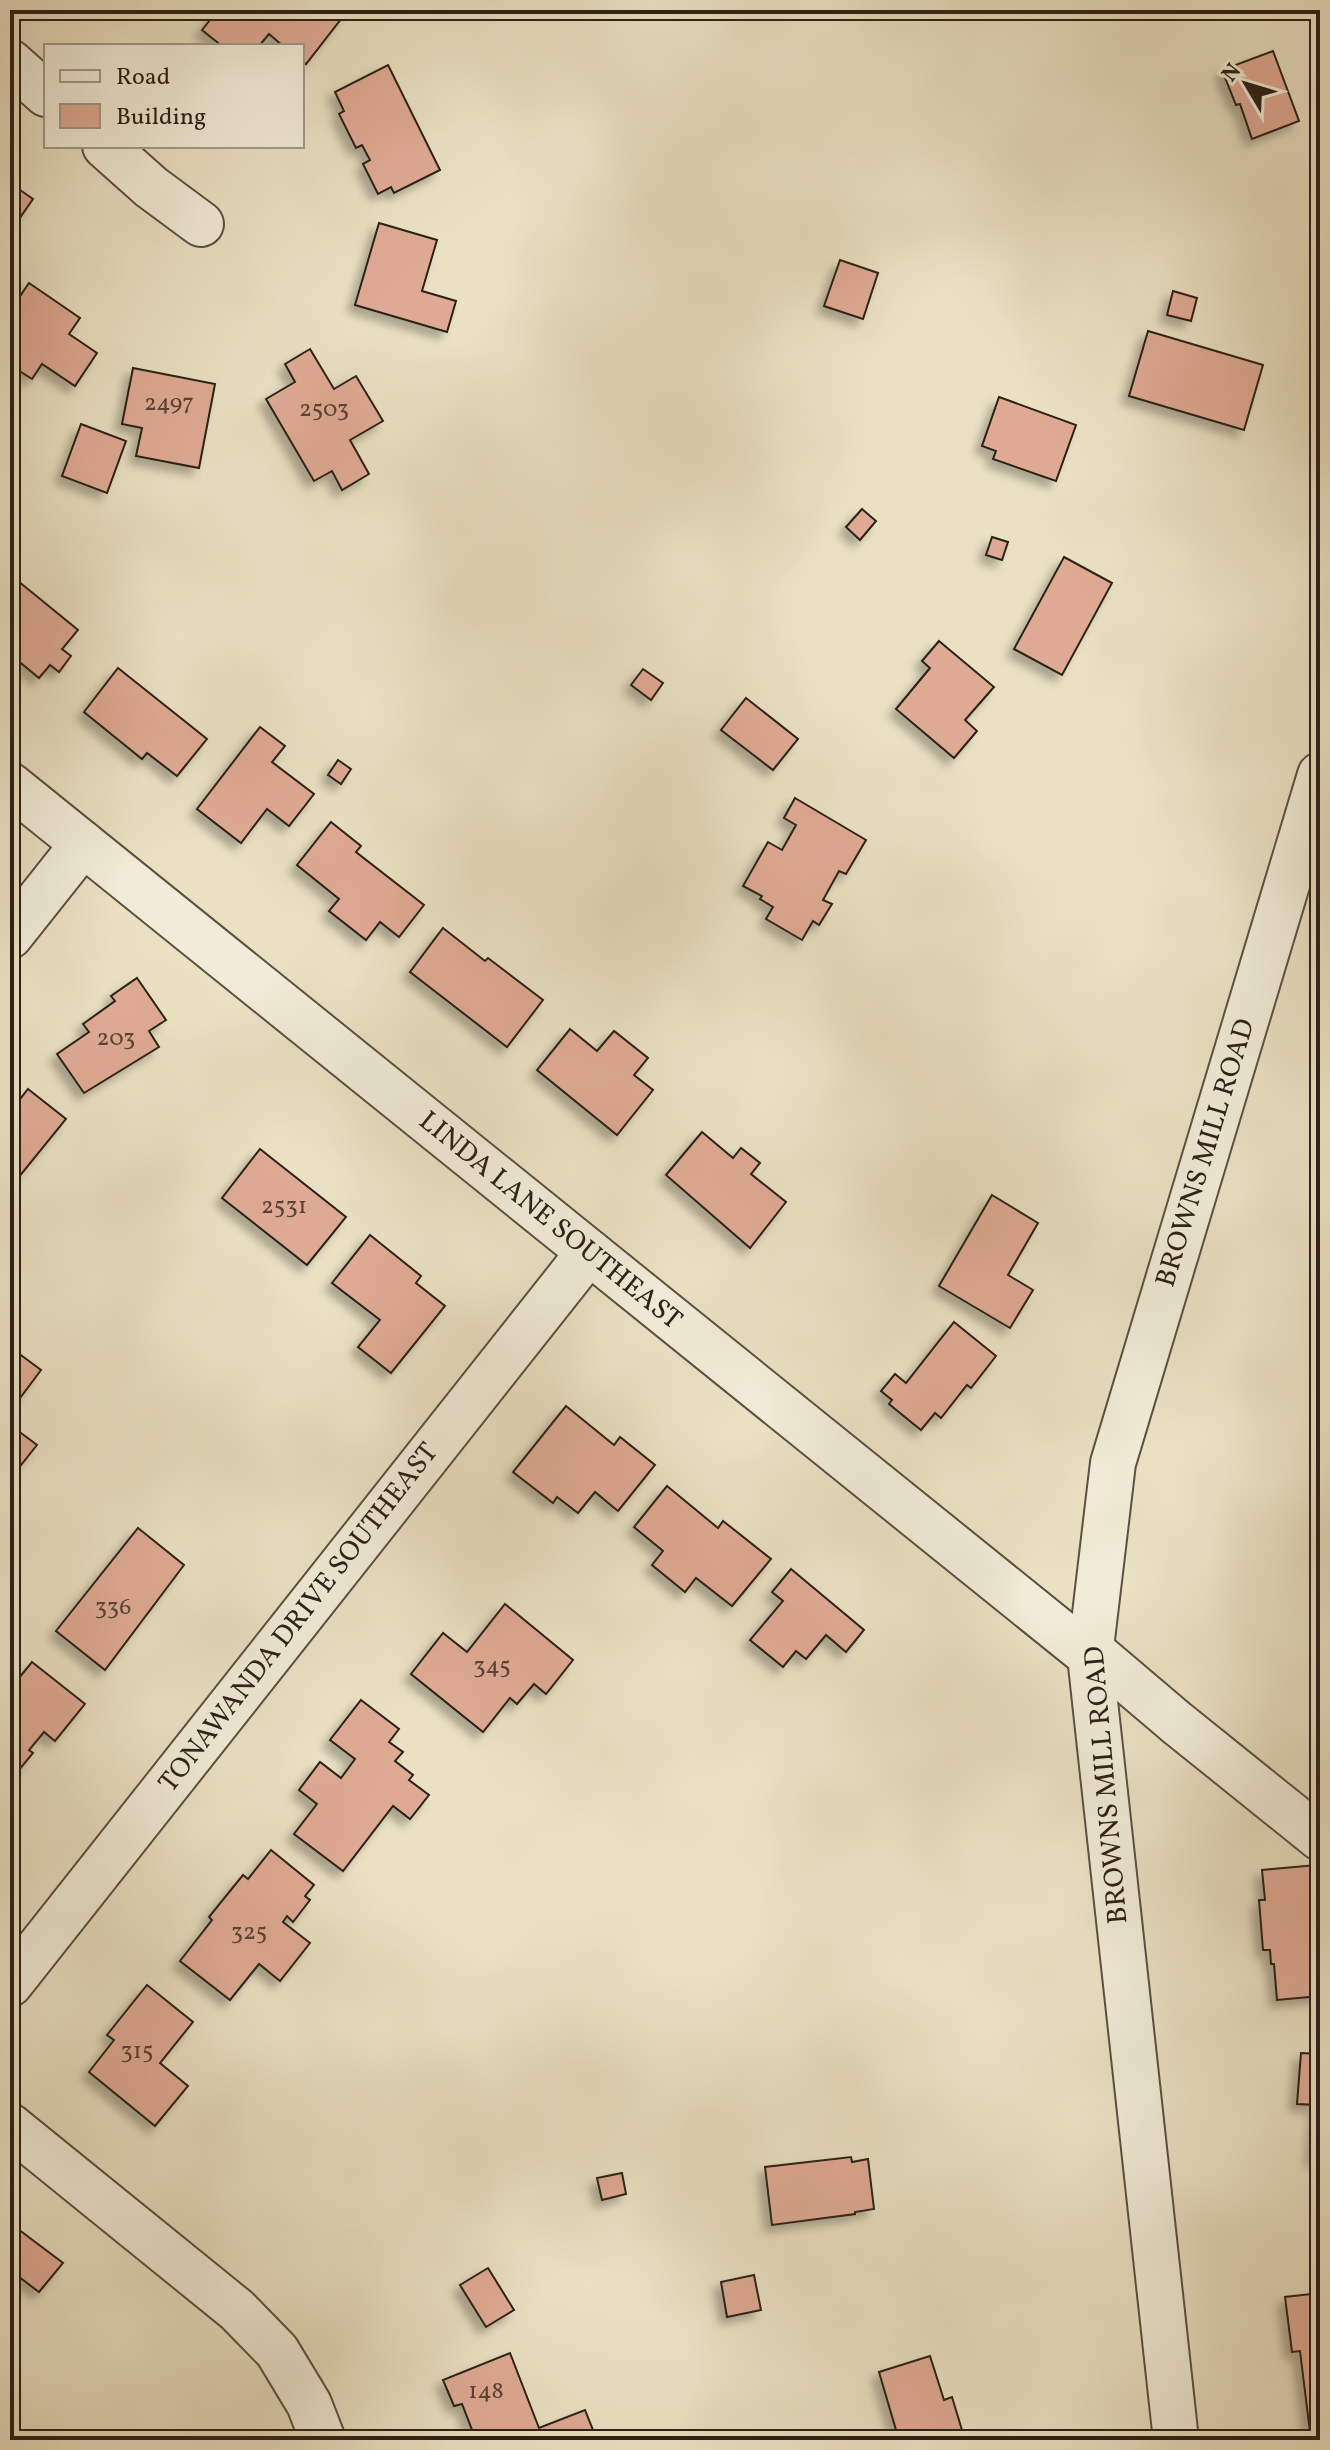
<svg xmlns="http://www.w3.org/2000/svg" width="1330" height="2450" viewBox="0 0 1330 2450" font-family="Vollkorn,serif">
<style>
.building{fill:#dfaa94;stroke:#2c2017;stroke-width:2;filter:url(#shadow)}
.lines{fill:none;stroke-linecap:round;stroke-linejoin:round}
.minor-casing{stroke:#5c5042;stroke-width:48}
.minor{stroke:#f1ecd8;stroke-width:44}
.labels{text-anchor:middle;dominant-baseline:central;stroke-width:8;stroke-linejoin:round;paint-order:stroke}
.number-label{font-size:24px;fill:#594236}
.street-label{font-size:28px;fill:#2c2017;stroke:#f1ecd8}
</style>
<defs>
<filter id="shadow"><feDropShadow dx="-7" dy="7" stdDeviation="4" flood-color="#0004"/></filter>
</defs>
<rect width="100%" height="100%" fill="#eae1c3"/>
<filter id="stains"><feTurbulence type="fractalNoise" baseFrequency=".0025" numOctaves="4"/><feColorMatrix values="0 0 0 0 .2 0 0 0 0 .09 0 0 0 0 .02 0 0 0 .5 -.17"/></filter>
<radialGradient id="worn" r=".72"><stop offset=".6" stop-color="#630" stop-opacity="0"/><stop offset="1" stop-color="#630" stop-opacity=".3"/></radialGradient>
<!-- building -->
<g class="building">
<path d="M218,10L303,12L348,10L306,64L302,61V46H283L269,34L259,46H222L202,30Z"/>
<path d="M1273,51L1299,121L1252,139L1240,104L1236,105L1222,70Z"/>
<path d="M388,65L440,170L394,193L391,187L378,194L363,164L370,160L362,145L356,148L339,114L344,111L335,92Z"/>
<path d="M10,183L33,199L10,232Z"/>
<path d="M379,223L437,240L422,291L456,301L447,332L355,305Z"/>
<path d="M840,260L878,273L863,319L824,306Z"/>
<path d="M29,283L80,318L69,334L97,353L75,386L42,364L32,379L10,365V311Z"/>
<path d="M1173,291L1197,298L1191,321L1167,315Z"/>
<path d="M1148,331L1263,365L1244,430L1129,396Z"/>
<path d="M310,349L334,389L356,376L383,421L350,440L369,474L342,490L332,471L314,481L266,399L295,382L285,364Z"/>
<path d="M133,368L215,384L199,468L136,456L142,428L122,424Z"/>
<path d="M999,397L1076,425L1056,481L993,459L996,451L982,446Z"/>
<path d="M81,424L126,441L107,493L62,476Z"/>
<path d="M862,509L876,521L860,540L846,527Z"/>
<path d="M992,537L1008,542L1002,560L986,555Z"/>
<path d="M1064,557L1112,583L1062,675L1014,649Z"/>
<path d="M18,581L78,630L62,649L71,656L59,672L50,665L39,678L10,654V591Z"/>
<path d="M939,641L994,687L965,720L977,731L954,758L896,709L930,668L922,661Z"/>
<path d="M118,668L207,739L177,776L147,753L142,759L84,712Z"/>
<path d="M643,669L663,683L651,700L631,685Z"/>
<path d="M746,698L798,739L773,770L721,730Z"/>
<path d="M260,727L285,746L272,762L314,794L289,826L267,809L241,843L197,809Z"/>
<path d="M338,760L351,769L341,784L328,775Z"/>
<path d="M795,798L866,840L846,874L839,871L823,900L832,904L819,925L813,921L802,940L766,919L773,907L760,899L762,896L743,886L768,842L782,850L796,825L784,818Z"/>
<path d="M331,822L361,846L356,852L424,905L399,937L380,922L366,940L329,911L339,899L297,865Z"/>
<path d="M443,928L485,961L488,958L543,1000L507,1047L410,972Z"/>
<path d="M137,978L166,1020L149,1031L159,1047L84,1093L57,1054L89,1032L83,1024L115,1001L111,996Z"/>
<path d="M570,1029L597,1051L614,1031L648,1058L634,1075L653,1090L617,1135L537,1070Z"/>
<path d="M28,1089L66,1119L10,1188V1112Z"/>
<path d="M702,1132L733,1158L741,1148L760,1163L751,1174L786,1202L750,1248L666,1175Z"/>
<path d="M260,1149L346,1217L307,1265L222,1198Z"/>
<path d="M992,1195L1038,1223L1008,1275L1033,1290L1010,1328L939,1286Z"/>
<path d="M370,1235L421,1276L416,1283L445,1306L391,1373L358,1347L380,1320L332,1283Z"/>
<path d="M954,1322L996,1356L971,1388L967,1385L941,1418L935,1413L921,1430L889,1404L892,1400L881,1391L895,1374L906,1383Z"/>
<path d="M10,1347L41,1370L17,1402L10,1397Z"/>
<path d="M566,1406L614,1445L620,1437L655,1465L618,1511L595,1492L578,1513L557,1497L553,1503L513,1472Z"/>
<path d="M17,1430L37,1445L17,1470L10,1464V1439Z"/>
<path d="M667,1486L718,1528L723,1521L771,1559L732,1606L696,1578L685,1592L652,1565L663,1551L634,1527Z"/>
<path d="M138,1528L184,1565L105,1670L56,1631Z"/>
<path d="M791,1569L864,1630L846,1652L826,1635L806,1659L796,1651L783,1667L750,1640L783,1601L772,1592Z"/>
<path d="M505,1604L573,1660L546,1694L534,1684L517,1704L510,1698L483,1732L411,1674L443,1633L467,1652Z"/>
<path d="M32,1662L85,1704L55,1741L44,1732L29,1750L33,1753L10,1781V1689Z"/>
<path d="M361,1700L399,1729L389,1742L403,1752L395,1761L413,1775L409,1780L429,1795L410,1819L393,1806L343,1871L294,1834L317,1804L299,1790L320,1762L341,1778L355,1759L330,1740Z"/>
<path d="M271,1850L314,1885L305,1896L310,1900L293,1922L287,1916L283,1922L310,1943L280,1981L259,1964L230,2000L180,1961L212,1920L209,1917L243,1875L248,1879Z"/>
<path d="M1316,1865L1320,1913V1996L1277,2000L1274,1964H1271L1270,1950H1263L1259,1900H1265L1262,1870Z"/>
<path d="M147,1985L193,2022L160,2063L188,2086L155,2126L89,2072L114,2040L107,2035Z"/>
<path d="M1301,2053L1320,2054V2160L1312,2159L1317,2105L1297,2104Z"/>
<path d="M851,2157L852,2162L868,2159L874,2209L855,2212V2214L772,2225L765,2167Z"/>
<path d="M622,2173L626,2194L602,2200L597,2178Z"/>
<path d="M10,2223L63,2263L39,2292L10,2270Z"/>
<path d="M488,2268L514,2310L486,2327L460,2285Z"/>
<path d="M754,2275L761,2310L727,2317L721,2282Z"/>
<path d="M1320,2293V2440H1311L1300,2351L1292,2352L1285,2297Z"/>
<path d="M510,2353L539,2428L585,2410L597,2440H476L462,2404L454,2406L443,2380Z"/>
<path d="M930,2356L944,2400L952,2397L965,2440H890L888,2433L896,2430L879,2372Z"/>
</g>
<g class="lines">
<!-- minor casing -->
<g class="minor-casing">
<g id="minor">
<path d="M10,62L46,94"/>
<path d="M105,146L151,187L201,224"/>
<path d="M10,785L1090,1656"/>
<path d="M10,936L83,844"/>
<path d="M1091,1650L1177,1723L1320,1838"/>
<path d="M10,1984L589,1252"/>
<path d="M10,2126L237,2310L277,2351L309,2404L323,2440"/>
<path d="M1176,2440L1090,1656L1113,1463L1320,775"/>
</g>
</g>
<!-- minor -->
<use href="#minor" class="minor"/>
</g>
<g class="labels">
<!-- number labels -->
<g class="number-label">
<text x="169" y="404">2497</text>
<text x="324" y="410">2503</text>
<text x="116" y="1039">203</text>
<text x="284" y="1207">2531</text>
<text x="113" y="1608">336</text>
<text x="492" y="1667">345</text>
<text x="249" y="1933">325</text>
<text x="137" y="2052">315</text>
<text x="486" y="2392">148</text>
</g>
<!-- street labels -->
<g class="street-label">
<text transform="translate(1206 1153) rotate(-73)">BROWNS MILL ROAD</text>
<text transform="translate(550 1221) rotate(39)">LINDA LANE SOUTHEAST</text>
<text transform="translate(299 1618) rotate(-52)">TONAWANDA DRIVE SOUTHEAST</text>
<text transform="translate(1107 1785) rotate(-95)">BROWNS MILL ROAD</text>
</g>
</g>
<!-- margin -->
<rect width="1330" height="2450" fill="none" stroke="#eae1c3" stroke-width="40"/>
<rect x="12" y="12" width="1306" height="2426" fill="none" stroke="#2c2017" stroke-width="4"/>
<rect x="20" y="20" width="1290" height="2410" fill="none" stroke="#2c2017" stroke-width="2"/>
<!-- legend -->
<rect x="44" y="44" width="260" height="104" fill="#f1ecd8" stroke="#a29a8b" stroke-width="2"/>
<rect x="60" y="70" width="40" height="12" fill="#f1ecd8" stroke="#a29a8b" stroke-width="2"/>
<text x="116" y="84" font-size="24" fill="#2c2017">Road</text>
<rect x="60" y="104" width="40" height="24" fill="#dfaa94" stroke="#a29a8b" stroke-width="2"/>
<text x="116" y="124" font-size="24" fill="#2c2017">Building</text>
<!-- north arrow -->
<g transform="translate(1246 84) rotate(308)" stroke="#f1ecd8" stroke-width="6" paint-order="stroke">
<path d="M0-6L14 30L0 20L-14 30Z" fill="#2c2017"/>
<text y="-12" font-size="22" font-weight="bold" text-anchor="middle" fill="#2c2017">N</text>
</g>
<rect width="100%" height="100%" filter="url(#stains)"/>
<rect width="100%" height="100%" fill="url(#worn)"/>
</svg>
